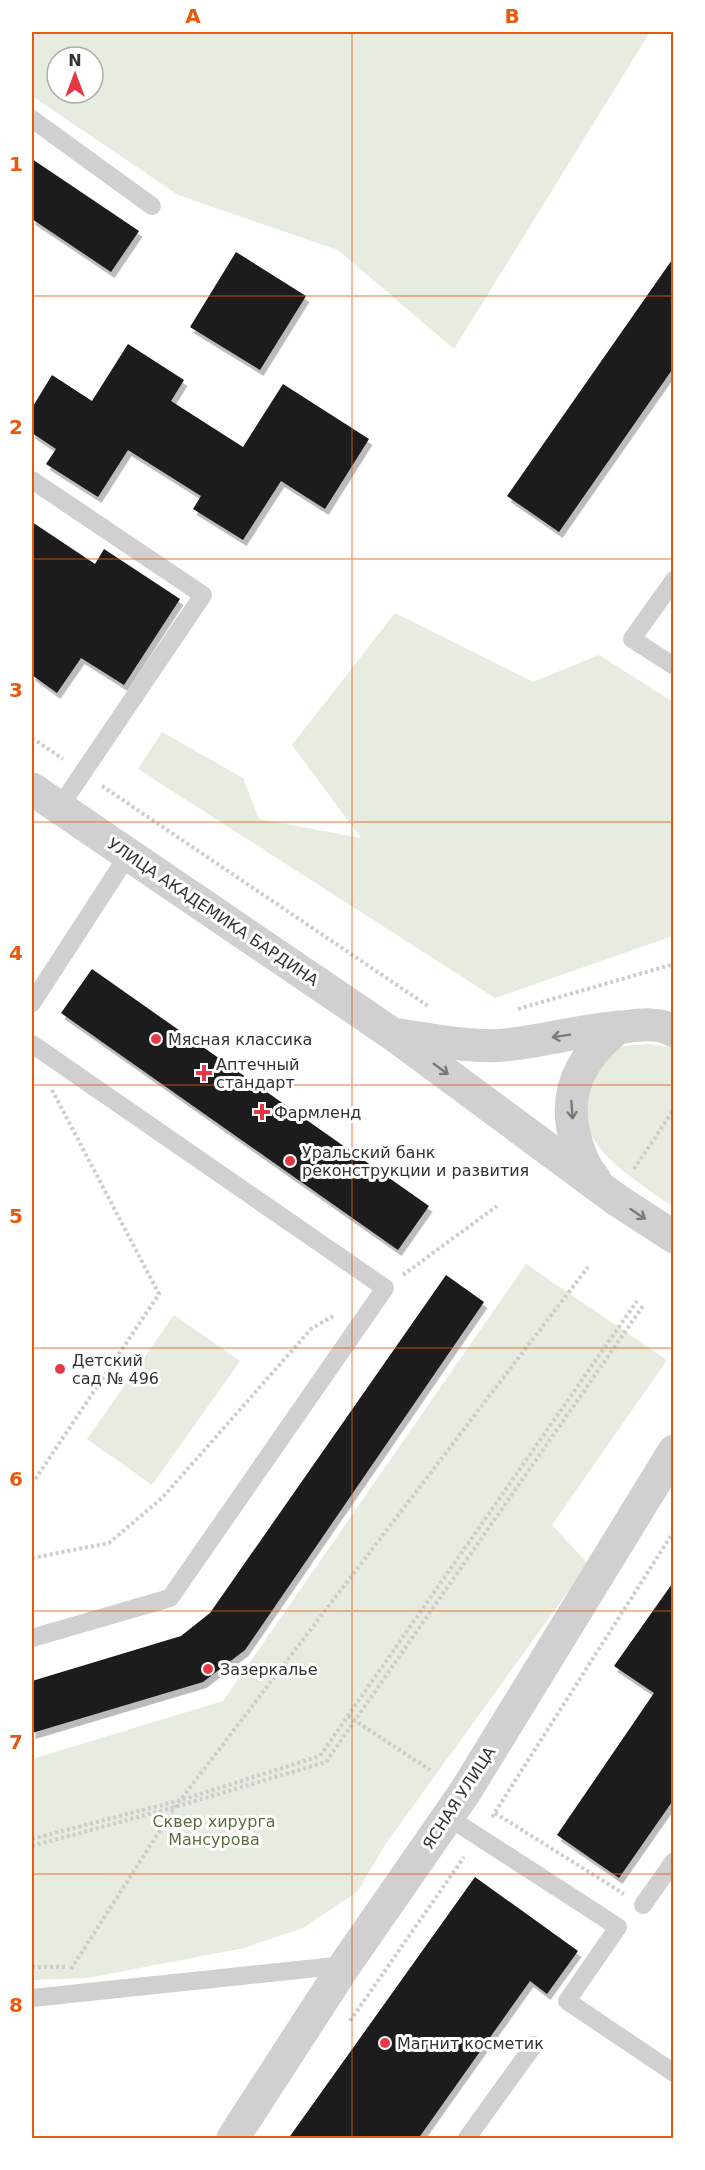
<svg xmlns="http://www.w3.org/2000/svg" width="705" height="2170" viewBox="0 0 705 2170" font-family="'DejaVu Sans',sans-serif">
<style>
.green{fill:#e6ecdf;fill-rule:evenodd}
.building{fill:#1a1a1a;filter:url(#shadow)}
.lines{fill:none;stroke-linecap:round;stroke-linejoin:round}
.path{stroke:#cdcdcd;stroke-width:4;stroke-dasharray:3 3;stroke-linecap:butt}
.service{stroke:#d0d0d0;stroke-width:18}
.minor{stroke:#d0d0d0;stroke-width:33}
.tertiary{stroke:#d0d0d0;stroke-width:33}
.oneway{stroke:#7a7a7a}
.grid{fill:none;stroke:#e8590c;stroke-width:1.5;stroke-opacity:0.55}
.poi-dot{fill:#e63946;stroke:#fff;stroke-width:2}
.labels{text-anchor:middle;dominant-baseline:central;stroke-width:6;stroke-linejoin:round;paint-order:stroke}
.street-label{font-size:16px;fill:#333;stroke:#fff}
.poi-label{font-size:16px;fill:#333;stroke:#fff;text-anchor:start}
.park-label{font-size:16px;fill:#56703f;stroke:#fff}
.neatline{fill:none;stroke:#e8590c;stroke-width:2}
.grid-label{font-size:20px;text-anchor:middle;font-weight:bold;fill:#e8590c}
</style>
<defs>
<filter id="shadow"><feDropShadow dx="3.5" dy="6" stdDeviation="0" flood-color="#0004"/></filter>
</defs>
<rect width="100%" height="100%" fill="#fff"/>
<!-- green -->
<g class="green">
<path d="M32,32H650L454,349L338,250L178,195L32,96ZM57,57H93V93H57Z"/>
<path d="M395,613L533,682L599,655L673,702V936L495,998L138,769L162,732L243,778L259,819L361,838L292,745Z"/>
<path d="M650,1044L673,1048V1207C646,1187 591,1155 586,1120C584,1108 586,1094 586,1082L620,1046Z"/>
<path d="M526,1264L667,1360L552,1525L588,1564L385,1845L357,1892L303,1928L244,1948L88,1978L32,1980V1759L223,1701Z"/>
<path d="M174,1315L240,1361L152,1485L87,1439Z"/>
</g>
<!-- building -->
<g class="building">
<path d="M32,159L139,231L111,272L32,219Z"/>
<path d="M236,252L306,296L260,370L190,327Z"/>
<path d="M674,257V367L559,532L507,496Z"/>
<path d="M128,344L184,380L171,401L243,447L283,384L369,439L325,509L281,481L243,540L193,509L201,496L128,450L98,497L46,464L56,449L32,433V408L52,375L92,401Z"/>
<path d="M32,522L95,564L104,549L180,599L124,685L81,658L57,693L32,675Z"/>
<path d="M92,969L429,1206L398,1250L61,1013Z"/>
<path d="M446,1275L484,1302L245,1650L203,1682L32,1733V1681L181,1636L210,1613Z"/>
<path d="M674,1581V1799L619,1878L557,1835L654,1693L614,1666Z"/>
<path d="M475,1877L578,1951L547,1994L530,1981L418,2139H288Z"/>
</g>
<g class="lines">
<!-- path -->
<g class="path">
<path d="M32,738L63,759"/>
<path d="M102,786L428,1006"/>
<path d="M518,1009L674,964"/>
<path d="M634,1169L674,1109"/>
<path d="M403,1275L497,1206"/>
<path d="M32,1484L159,1294L51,1088"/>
<path d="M32,1558L109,1543L162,1498L311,1329L335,1315"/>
<path d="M348,1716L430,1770"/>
<path d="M495,1813L624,1894"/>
<path d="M492,1817L674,1531"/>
<path d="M32,1839L181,1800L320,1756L637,1301"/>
<path d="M32,1846L175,1807L326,1762L643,1306"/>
<path d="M32,1967H67"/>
<path d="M71,1969L175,1807L588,1267"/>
<path d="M350,2021L464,1857"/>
</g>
<!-- service -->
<g class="service">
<path d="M32,119L152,206"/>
<path d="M32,480L203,595L59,808"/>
<path d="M674,580L632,639L674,666"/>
<path d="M32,1003L128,855"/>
<path d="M32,1044L385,1288L170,1598L32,1638"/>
<path d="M448,1817L618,1927L567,2001L674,2073"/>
<path d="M643,1905L674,1861"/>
<path d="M32,1998L345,1965"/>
<path d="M467,2138L534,2045"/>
</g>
<!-- minor -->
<path class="minor" d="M233,2138L345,1965L465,1792L674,1451"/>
<!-- tertiary -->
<g class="tertiary">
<path d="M32,789L394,1035L617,1200L674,1237"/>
<path d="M399,1035C434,1040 470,1048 505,1045C545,1041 584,1029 624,1027C639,1025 660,1022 674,1031"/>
<path d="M594,1178C585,1168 582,1159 577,1145C561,1095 579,1058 619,1027"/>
</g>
</g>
<!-- one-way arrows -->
<defs><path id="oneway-shaft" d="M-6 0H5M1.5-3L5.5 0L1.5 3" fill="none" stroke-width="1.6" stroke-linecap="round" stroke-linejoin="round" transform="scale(1.5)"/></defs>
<g class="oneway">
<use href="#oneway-shaft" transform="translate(561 1036) rotate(171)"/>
<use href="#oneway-shaft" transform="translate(441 1069) rotate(36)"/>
<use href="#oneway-shaft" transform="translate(572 1110) rotate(86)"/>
<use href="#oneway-shaft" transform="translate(638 1214) rotate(34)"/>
</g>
<!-- grid -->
<path class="grid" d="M352,32V2138M32,296H674M32,559H674M32,822H674M32,1085H674M32,1348H674M32,1611H674M32,1874H674"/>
<!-- markers -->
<g class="poi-dot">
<circle cx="156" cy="1039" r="6"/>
<path d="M201 1064h6v6h6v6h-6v6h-6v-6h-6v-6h6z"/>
<path d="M259 1103h6v6h6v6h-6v6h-6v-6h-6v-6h6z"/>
<circle cx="290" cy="1161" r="6"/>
<circle cx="60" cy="1369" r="6"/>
<circle cx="208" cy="1669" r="6"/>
<circle cx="385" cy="2043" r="6"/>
</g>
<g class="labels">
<!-- street labels -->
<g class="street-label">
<text transform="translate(213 912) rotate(34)">УЛИЦА АКАДЕМИКА БАРДИНА</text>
<text transform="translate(459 1798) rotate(-57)">ЯСНАЯ УЛИЦА</text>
</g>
<!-- poi labels -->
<g class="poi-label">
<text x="168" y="1039">Мясная классика</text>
<text x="216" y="1064">Аптечный<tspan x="216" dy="18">стандарт</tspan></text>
<text x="274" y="1112">Фармленд</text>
<text x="302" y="1152">Уральский банк<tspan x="302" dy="18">реконструкции и развития</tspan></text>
<text x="72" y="1360">Детский<tspan x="72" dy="18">сад № 496</tspan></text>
<text x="220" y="1669">Зазеркалье</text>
<text x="397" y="2043">Магнит косметик</text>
</g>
<!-- park labels -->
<g class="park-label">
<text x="214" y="1821">Сквер хирурга<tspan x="214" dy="18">Мансурова</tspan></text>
</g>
</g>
<!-- border -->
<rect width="705" height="2170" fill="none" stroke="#ffffff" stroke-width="66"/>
<!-- north arrow -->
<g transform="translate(75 75)"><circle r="28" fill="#ffffff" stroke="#adadad" stroke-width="1.5"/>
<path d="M0-4.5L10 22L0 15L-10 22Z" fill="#e63946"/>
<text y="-9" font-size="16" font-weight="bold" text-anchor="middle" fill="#333333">N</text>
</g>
<rect x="33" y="33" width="639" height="2104" class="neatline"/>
<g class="grid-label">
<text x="193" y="23">A</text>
<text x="512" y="23">B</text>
<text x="16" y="171">1</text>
<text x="16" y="434">2</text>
<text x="16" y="697">3</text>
<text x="16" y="960">4</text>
<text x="16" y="1223">5</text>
<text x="16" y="1486">6</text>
<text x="16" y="1749">7</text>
<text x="16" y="2012">8</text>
</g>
</svg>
